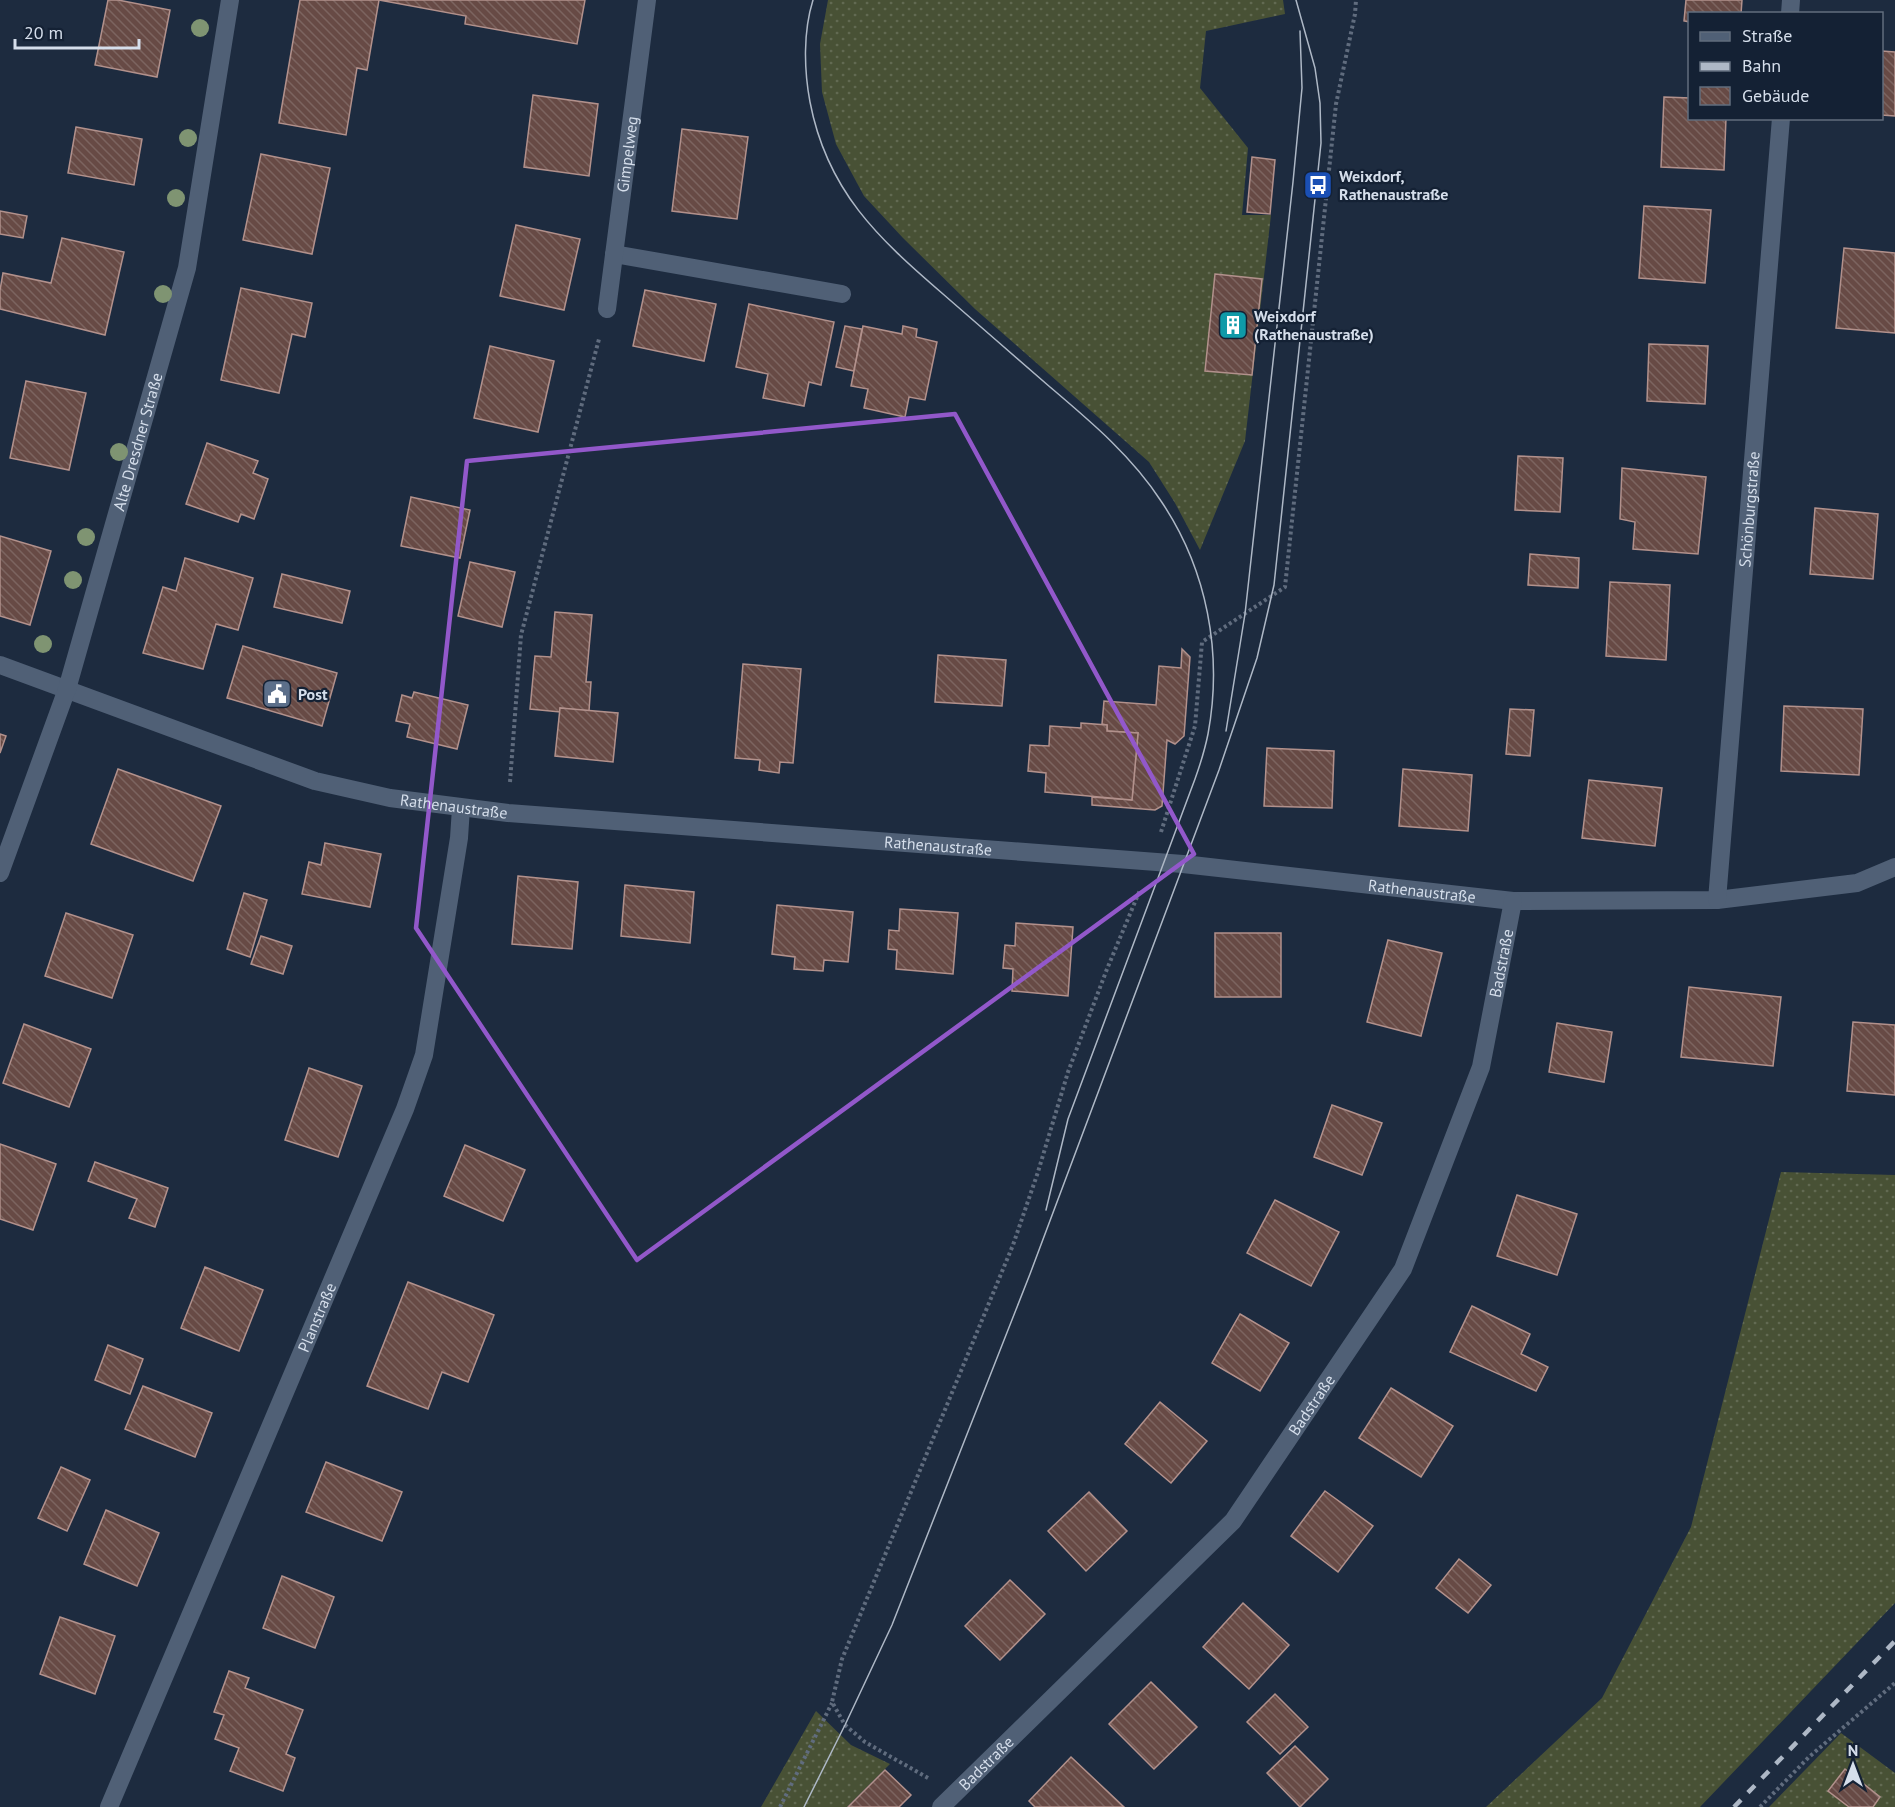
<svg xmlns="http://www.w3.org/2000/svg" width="1895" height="1807" viewBox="0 0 1895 1807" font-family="'PT Sans',sans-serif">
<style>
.grass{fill:url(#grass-dots)}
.building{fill:url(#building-back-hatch);stroke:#b2918c;stroke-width:1.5}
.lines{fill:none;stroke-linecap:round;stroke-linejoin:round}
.path{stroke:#606c7e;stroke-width:4;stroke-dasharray:3 3;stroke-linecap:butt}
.service{stroke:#506076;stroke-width:18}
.minor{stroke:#506076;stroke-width:18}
.tram{stroke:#aeb8c6;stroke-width:1.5}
.rail{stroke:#aeb8c6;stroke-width:4.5;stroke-dasharray:10 10;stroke-linecap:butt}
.tree{fill:#7f9472}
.marked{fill:none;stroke:#9258ca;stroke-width:4.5;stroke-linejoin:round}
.labels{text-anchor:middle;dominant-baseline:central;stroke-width:4.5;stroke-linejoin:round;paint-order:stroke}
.street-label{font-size:16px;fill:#d5deeb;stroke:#142134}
.poi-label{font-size:16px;font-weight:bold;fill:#d5deeb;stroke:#142134;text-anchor:start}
</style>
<defs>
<pattern id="grass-dots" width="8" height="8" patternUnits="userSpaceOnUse" patternTransform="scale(1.5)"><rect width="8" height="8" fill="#485135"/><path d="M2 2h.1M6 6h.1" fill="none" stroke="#626a52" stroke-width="1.8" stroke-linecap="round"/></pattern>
<pattern id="building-back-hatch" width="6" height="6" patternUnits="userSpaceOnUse" patternTransform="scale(1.5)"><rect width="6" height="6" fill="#674a45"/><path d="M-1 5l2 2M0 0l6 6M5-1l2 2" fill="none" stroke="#7c6460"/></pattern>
</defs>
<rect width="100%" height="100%" fill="#1d2b3f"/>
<!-- grass -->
<g class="grass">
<path d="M828,0H1283L1285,14L1206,31L1200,88L1248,148L1242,215H1271L1245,441L1200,550L1175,503L1149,462L975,309L903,238L864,196L836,144L822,92L820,44Z"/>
<path d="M1781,1172L1895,1175V1603L1700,1807H1486L1602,1698L1691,1527Z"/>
<path d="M816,1711L851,1745L890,1764L847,1807H761Z"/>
<path d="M1841,1733L1895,1773V1807H1769Z"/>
</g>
<!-- building -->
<g class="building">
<path d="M108,0H118L170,10L157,77L95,65Z"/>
<path d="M300,0H379L367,70L357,68L346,135L279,123Z"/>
<path d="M379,0H585L577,44L465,24L466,16Z"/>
<path d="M1686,0H1742L1741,14H1690V22L1684,21Z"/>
<path d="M1882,51L1895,52V116L1882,115Z"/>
<path d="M533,95L598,104L589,176L524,167Z"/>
<path d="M1664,97L1690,98V118H1726L1724,170L1661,167Z"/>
<path d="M76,127L142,139L134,185L68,173Z"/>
<path d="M682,129L748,137L737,219L672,211Z"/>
<path d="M261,154L330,168L312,254L243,240Z"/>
<path d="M1252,157L1275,160L1270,214L1247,212Z"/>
<path d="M1644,206L1711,210L1705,283L1639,278Z"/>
<path d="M0,211L27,216L23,238L0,234Z"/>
<path d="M516,225L580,239L564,310L500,296Z"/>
<path d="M62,238L124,252L105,335L0,309V290L3,273L51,283Z"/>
<path d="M1844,248L1895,253V333L1836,328Z"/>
<path d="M1215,274L1262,279L1252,375L1205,371Z"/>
<path d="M241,288L312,303L305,337L292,334L279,393L221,380Z"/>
<path d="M645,290L716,304L704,361L633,346Z"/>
<path d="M749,304L834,322L821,385L809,382L804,406L763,398L768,374L736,367Z"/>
<path d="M845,326L862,329L854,371L836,367Z"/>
<path d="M863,326L902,334L903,326L917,329L916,337L937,342L925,400L909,397L905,417L864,408L868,389L851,386Z"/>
<path d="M1649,344L1708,346L1705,404L1647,401Z"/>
<path d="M490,346L554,361L538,432L474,418Z"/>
<path d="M26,381L86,393L69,470L10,458Z"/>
<path d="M207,443L258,461L253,473L268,479L254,519L241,514L238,522L186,504Z"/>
<path d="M1518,456L1563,458L1560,512L1515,510Z"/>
<path d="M1622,468L1706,477L1698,554L1633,549L1635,522L1620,519Z"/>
<path d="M411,497L470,510L460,558L401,546Z"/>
<path d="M1815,508L1878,514L1873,579L1810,574Z"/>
<path d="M0,536L51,551L30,625L0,616Z"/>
<path d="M1530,554L1579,558L1578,588L1528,585Z"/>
<path d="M185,558L253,578L238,630L216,624L203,669L143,653L163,587L176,591Z"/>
<path d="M470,562L515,572L502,627L458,616Z"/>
<path d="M282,574L350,591L342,623L274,607Z"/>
<path d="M1610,582L1670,585L1666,660L1606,656Z"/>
<path d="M555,612L592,615L586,682H591L589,711L560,708V712L530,709L535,656L551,657Z"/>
<path d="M243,646L337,673L322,726L227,698Z"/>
<path d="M1182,649L1190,657L1184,736L1175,744L1167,740L1162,806L1155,810L1092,805V797L1132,800L1138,733L1107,731V725L1102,724L1104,701L1156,705L1159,666L1181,668Z"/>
<path d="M938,655L1006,660L1002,706L935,702Z"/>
<path d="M743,664L801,669L793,763L780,762L779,773L759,770L760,760L735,758Z"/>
<path d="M414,692L468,705L457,749L407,737L410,724L396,721L402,695L412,698Z"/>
<path d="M1784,706L1863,709L1859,775L1781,771Z"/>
<path d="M560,708L618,713L613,762L555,756Z"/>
<path d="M1510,709L1534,710L1530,756L1506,754Z"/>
<path d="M1081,723L1107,725V731L1138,733L1132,800L1045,792L1046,773L1028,771L1030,745L1049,746L1050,726L1081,728Z"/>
<path d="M0,734L6,736L0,753Z"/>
<path d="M1267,748L1334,751L1332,808L1264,806Z"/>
<path d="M118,769L221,806L193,881L91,844Z"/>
<path d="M1403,769L1472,775L1468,831L1399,826Z"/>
<path d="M1589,780L1662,788L1655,846L1582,838Z"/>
<path d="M325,843L381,854L370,907L302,894L309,862L321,865Z"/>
<path d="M518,876L578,882L572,949L512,944Z"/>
<path d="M625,885L694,892L690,943L621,936Z"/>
<path d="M244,893L267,900L250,957L227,949Z"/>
<path d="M777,905L853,912L848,962L824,960L823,971L794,969L795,957L772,954Z"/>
<path d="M900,909L958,913L953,974L896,969L897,950L888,949L889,930L899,931Z"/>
<path d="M66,913L133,935L112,998L45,976Z"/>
<path d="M1016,923L1073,927L1068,996L1012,991L1013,969L1003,968L1005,945L1015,946Z"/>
<rect x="1215" y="933" width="66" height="64"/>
<path d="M261,936L292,946L283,974L251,964Z"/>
<path d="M1388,940L1442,953L1421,1036L1367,1022Z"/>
<path d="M1689,987L1781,997L1773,1066L1681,1057Z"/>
<path d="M1853,1022L1895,1025V1095L1847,1091Z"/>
<path d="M1557,1023L1612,1032L1604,1082L1549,1072Z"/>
<path d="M24,1024L91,1049L69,1107L3,1083Z"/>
<path d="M309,1068L362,1086L338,1157L285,1140Z"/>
<path d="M1332,1105L1382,1123L1362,1175L1314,1157Z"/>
<path d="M0,1144L56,1164L33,1230L0,1219Z"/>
<path d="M465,1145L525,1170L503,1221L444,1196Z"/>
<path d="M95,1162L168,1188L155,1227L129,1218L137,1199L88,1181Z"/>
<path d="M1517,1195L1577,1214L1557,1275L1497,1256Z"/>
<path d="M1275,1200L1339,1232L1311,1286L1247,1253Z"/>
<path d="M205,1267L263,1290L239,1351L181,1328Z"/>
<path d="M408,1282L494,1315L468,1382L442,1372L428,1409L367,1386Z"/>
<path d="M1472,1306L1530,1334L1521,1354L1548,1367L1536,1391L1450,1352Z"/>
<path d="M1240,1314L1289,1343L1260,1391L1212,1363Z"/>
<path d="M108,1345L143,1359L130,1394L95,1380Z"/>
<path d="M143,1386L212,1413L195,1457L125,1429Z"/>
<path d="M1391,1388L1453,1426L1421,1477L1359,1438Z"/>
<path d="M1160,1402L1207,1441L1171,1483L1125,1444Z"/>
<path d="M326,1462L402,1492L382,1541L306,1512Z"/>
<path d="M61,1467L90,1480L67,1531L38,1518Z"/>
<path d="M1325,1491L1373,1526L1338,1572L1291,1536Z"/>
<path d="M1089,1492L1127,1531L1086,1571L1048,1531Z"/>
<path d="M106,1510L159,1533L137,1586L84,1564Z"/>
<path d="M1459,1559L1491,1585L1468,1613L1436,1588Z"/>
<path d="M282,1576L334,1597L315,1648L263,1628Z"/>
<path d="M1010,1580L1045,1614L1000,1660L965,1626Z"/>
<path d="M1243,1603L1289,1645L1249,1689L1203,1647Z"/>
<path d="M60,1617L115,1636L95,1694L40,1674Z"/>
<path d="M229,1671L249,1678L245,1688L303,1710L286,1754L295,1758L283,1791L230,1771L239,1748L215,1739L224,1715L214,1712Z"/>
<path d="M1151,1682L1197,1727L1154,1769L1109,1724Z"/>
<path d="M1275,1694L1308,1727L1280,1754L1247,1722Z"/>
<path d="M1295,1746L1328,1779L1300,1807L1267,1773Z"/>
<path d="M1071,1757L1124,1807H1035L1029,1801Z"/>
<path d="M1845,1769L1880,1797L1873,1807H1849L1828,1791Z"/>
<path d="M885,1770L911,1795L899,1807H848Z"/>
</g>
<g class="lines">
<!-- path -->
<g class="path">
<path d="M510,782L521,635L599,339"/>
<path d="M1161,832L1195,726L1202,642L1285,587L1336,104L1355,14L1356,0"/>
<path d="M928,1778L865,1742L845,1725L832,1702L842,1659L1013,1245L1038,1172L1068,1072L1107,969L1140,890"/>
<path d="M780,1807L832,1703"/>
<path d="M1760,1807L1809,1757L1895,1683"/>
</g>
<!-- service -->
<path class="service" d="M614,254L842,294"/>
<!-- minor -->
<g class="minor">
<path d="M1790,14L1791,0"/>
<path id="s1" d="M607,309L647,0"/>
<path id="s2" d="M0,665L315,781L390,798L508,813L1183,864L1513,901L1717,900L1857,883L1895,867"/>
<path id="s3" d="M0,873L67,689L187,268L230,0"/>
<path id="s4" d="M1717,900L1781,118"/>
<path id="s5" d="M109,1807L405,1109L424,1055L459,838L461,808"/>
<path id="s6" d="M941,1807L1233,1521L1403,1269L1481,1067L1513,901"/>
</g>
<!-- tram -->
<g class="tram">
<path d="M813,0C803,32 804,70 810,102C827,191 878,238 943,294C979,325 1014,356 1050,387C1090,421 1132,456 1161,501C1207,569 1223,653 1208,734C1205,749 1200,765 1195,779L1068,1119L1046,1210"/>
<path d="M1226,731L1245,614L1293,182L1302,88L1300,31"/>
<path d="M804,1807L845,1725L892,1625L1030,1274L1219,770L1257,658L1274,585L1321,143L1320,103L1315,68L1296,0"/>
</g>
<!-- rail -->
<path class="rail" d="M1734,1807L1895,1641"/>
</g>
<!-- trees -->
<g class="tree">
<circle cx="200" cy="28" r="9"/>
<circle cx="188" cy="138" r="9"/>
<circle cx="176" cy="198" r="9"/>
<circle cx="163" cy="294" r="9"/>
<circle cx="119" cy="452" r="9"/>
<circle cx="86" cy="537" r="9"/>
<circle cx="73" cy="580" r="9"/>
<circle cx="43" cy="644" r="9"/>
</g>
<!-- marked area -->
<path class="marked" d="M955,414L1194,854L637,1260L416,928L467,461Z"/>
<!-- icons -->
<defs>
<g id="bus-square" transform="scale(1.5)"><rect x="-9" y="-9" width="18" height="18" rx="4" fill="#1a4fb4" stroke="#142134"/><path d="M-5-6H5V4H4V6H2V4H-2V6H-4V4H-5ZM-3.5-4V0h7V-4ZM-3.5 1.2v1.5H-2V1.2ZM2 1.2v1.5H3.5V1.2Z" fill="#fff"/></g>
<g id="building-square" transform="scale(1.5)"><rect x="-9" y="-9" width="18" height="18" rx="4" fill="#0f9aa8" stroke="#142134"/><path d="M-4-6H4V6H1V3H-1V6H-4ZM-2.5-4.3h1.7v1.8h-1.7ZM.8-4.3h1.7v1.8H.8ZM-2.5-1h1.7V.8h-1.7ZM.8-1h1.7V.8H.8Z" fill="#fff"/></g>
<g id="civic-square" transform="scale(1.5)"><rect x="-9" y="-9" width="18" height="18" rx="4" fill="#5c6f8a" stroke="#142134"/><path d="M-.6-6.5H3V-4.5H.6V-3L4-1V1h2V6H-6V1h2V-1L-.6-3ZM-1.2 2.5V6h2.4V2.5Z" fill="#fff"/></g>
</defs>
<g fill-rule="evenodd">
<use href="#bus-square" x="1318" y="185"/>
<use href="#building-square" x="1233" y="325"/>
<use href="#civic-square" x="277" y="694"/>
</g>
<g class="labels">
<!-- street labels -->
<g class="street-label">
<text stroke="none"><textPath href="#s1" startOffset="156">Gimpelweg</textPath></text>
<text stroke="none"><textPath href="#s3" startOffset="453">Alte Dresdner Straße</textPath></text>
<text stroke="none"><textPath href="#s4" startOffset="392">Schönburgstraße</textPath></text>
<text stroke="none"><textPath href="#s2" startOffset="477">Rathenaustraße</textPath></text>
<text stroke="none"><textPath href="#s2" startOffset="963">Rathenaustraße</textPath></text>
<text stroke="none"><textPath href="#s2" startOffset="1449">Rathenaustraße</textPath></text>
<text stroke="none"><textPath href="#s6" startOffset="1035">Badstraße</textPath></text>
<text stroke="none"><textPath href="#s5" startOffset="532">Planstraße</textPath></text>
<text stroke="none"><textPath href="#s6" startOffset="549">Badstraße</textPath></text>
<text stroke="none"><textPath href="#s6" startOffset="63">Badstraße</textPath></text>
</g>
<!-- poi labels -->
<g class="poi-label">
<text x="1339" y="176">Weixdorf,<tspan x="1339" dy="18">Rathenaustraße</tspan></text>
<text x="1254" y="316">Weixdorf<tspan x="1254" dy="18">(Rathenaustraße)</tspan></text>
<text x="298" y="694">Post</text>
</g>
</g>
<!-- legend -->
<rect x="1688" y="12" width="195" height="108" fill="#142134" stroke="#616d7d" stroke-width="1.5"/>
<rect x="1700" y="32" width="30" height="9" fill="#506076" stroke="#616d7d" stroke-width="1.5"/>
<text x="1742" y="42" font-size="18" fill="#d5deeb">Straße</text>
<rect x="1700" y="62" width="30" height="9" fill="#aeb8c6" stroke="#616d7d" stroke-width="1.5"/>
<text x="1742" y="72" font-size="18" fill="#d5deeb">Bahn</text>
<rect x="1700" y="87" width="30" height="18" fill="url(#building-back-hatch)" stroke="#616d7d" stroke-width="1.5"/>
<text x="1742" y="102" font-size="18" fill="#d5deeb">Gebäude</text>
<!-- north arrow -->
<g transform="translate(1853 1765)" stroke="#142134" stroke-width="4.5" paint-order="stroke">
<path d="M0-4.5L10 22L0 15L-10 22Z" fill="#d5deeb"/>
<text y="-9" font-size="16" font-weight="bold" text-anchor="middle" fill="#d5deeb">N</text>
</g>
<!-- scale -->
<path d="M15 39v9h124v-9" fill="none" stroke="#d5deeb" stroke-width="3"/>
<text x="24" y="39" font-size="18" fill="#d5deeb" stroke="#142134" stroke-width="4.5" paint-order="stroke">20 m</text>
</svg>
